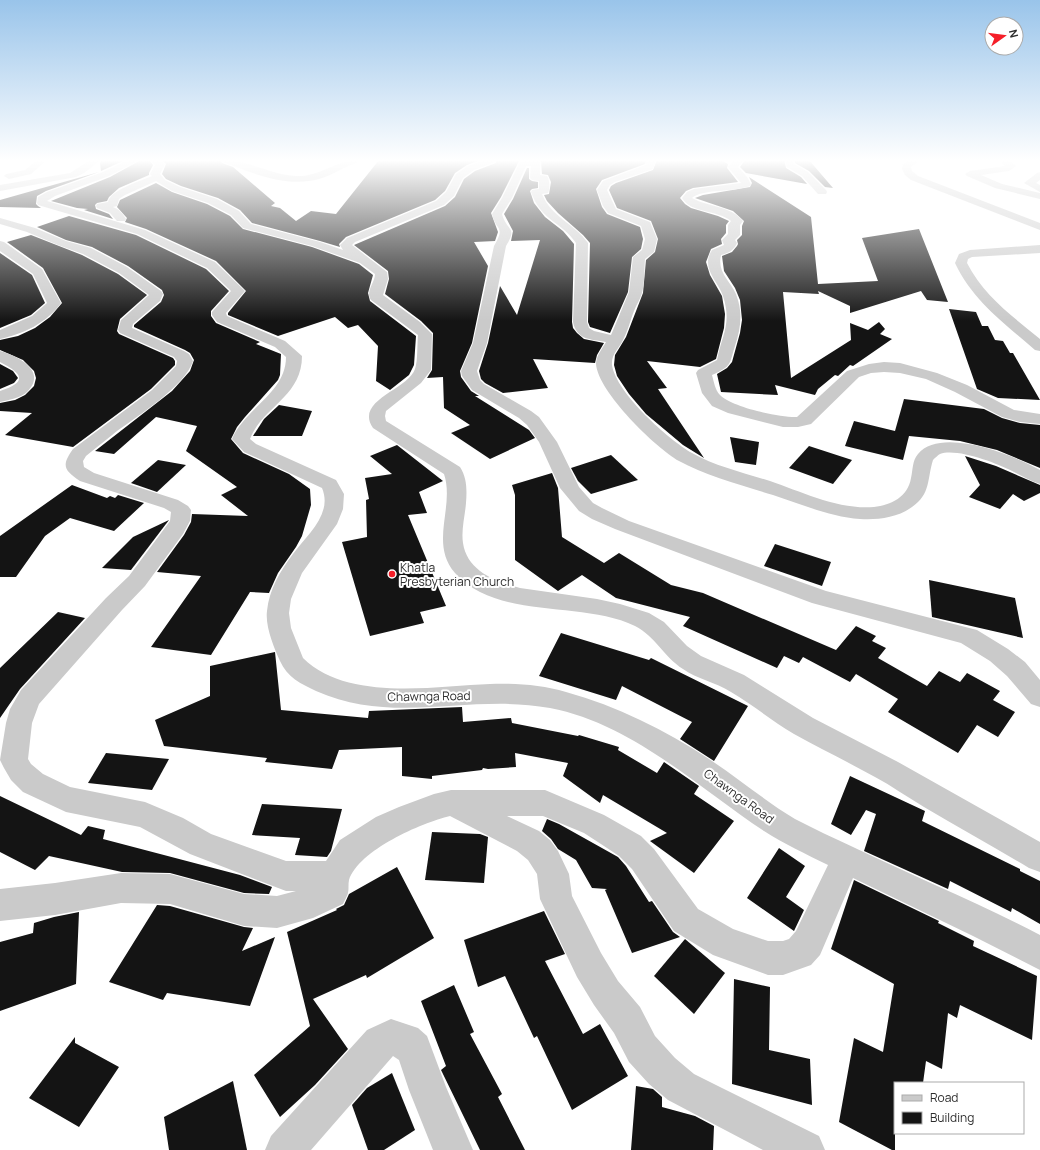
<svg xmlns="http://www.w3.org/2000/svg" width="1040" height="1150" viewBox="0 0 1040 1150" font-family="Manrope,sans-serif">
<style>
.building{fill:#141414}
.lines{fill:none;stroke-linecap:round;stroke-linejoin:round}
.minor{fill:#cacaca;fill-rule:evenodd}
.poi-dot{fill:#f51f29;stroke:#fff;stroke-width:1.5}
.labels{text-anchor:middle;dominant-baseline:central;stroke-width:4;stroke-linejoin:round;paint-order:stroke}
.poi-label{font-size:12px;fill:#2d2d2d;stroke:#fff;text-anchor:start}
.street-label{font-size:12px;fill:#2d2d2d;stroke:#fff}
</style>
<rect width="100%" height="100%" fill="#fff"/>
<!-- building -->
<g class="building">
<path d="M102,160H125L101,171L100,163Z"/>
<path d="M141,160H149L153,165L149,173V175L119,188L109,197L107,201L97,203L95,205L96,209L109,214L113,219L84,210L88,209L77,208L51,201L110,177Z"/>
<path d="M162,160H220L222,163L233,167L275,203L271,206L280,208L296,221L311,211L336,214L379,160H480L467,165L455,173L445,191L435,200L346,237L339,244L340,247L320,241L252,223L240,210L218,198L181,186L166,179L162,174L166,164Z"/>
<path d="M497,160H523L519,161L501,197L491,213L498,232L495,241L474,242L488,266L472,343L460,371L461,377L471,391L479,396H475L529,430L535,438L490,459L451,433L470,425L444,408L443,377L427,378L432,370L433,333L421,321L385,294L389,279L388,271L354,245L445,206L455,197L464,179L475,171L496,163Z"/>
<path d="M541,160H646L645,164L602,180L596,189L602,207L607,214L640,227L643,239L641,249L632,257L628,292L610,333L590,327L588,322L590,243L583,235L558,213L547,201L544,195L549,194L551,182L548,175L542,174Z"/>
<path d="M657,160H721L728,164L727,168L738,182L693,188L686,191L680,198L685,204L691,208L718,216L729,221L726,225V233L721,239L722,244L711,249L706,262L710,275L722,296L725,314L724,328L716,359L700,367L647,361L667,388L658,389L704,458L683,445L646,414L629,394L617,376L614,365L615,355L626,337L643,293L646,260L655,252L658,239L651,221L617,208L609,190L611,186L616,183L653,170Z"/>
<path d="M745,160H784L786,168L801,177L807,184L746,173L740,167Z"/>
<path d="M795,160H809L833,188L825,187L809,171L795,163Z"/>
<path d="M527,168H529V179L532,181L538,182V188L532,189L530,191L534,203L545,217L563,231L574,244L572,322L573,328L577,333L584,339L604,343L597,355L595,363L533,359L548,388L503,393L485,383L481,379L479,371L488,343L500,286L517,315L540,240L511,241L513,231L504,214L513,199Z"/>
<path d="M99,172L46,191L37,196L36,204L38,206L41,208L0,207V200Z"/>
<path d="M749,177L811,217L818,284L878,281L862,238L919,229L948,302L927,300L921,291L850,313V306L818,291L819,294L783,292L791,378L851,340L850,323L868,330L879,322L885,329L880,334L892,339L853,366L850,365L838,376L835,375L818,389L815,395L775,385L778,395L721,392L717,374L727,368L732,362L740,333L742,320L740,300L735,288L724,271L722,256L732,252L737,246L738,244L737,240L742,235V226L744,221L733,211L695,198L703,195L750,187L752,183Z"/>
<path d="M156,183L172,192L207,204L230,216L243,229L312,247L359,264L373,275L368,293L370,301L416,336L414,365L409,375L390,390L376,381L378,346L358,325L348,328L335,317L278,336L228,315V313L246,291L216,261L146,229L125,222L127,218L117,207L120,200Z"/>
<path d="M69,216L136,235L206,269L229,291L211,311V316L216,323L260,342L256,344L281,354L280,375L278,380L245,417L237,427L231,439L243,453L289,474L310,489L311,505L302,536L296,547L278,573L269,593L250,592L211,655L151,647L201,576L157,572L184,535L191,522L192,514L248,516L221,495L237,487L186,451L197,426L156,417L114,454L95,451L172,391L190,371L194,360L190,353L185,350L134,327V325L161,302L164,295L162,290L128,266L92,247L66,240L37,227Z"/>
<path d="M31,235L82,255L118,274L147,295L120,319L117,331L119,334L173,358L175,361V365L151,389L73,447L5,435L32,413L0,411V403L15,400L25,395L34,386L36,378L34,371L23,360L0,350V340L18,336L35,328L50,317L62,303L43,268L7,242Z"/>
<path d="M0,253L32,275L45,303L31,315L0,328Z"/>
<path d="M949,309L976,312L982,326H988L995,340L1003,341L1010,353H1013L1040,400L998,398L977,389Z"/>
<path d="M0,364L13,371L18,378L14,383L0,389Z"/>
<path d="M904,399L984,409L1002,418L1020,423L1040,425V468L997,450L960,441L909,436L903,460L845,446L854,421L895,431Z"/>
<path d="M279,405L312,411L302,436H253L264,419Z"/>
<path d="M730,437L759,442L756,465L735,462Z"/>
<path d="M397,445L443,481L419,492L427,513L408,515L446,606L420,612L424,623L370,636L342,542L367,537L366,500L369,499L365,478L392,474L370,456Z"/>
<path d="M809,446L852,460L833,484L789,468Z"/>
<path d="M611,455L638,480L591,494L578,481L571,468Z"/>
<path d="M965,456L996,466L1040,485V493L1024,501L1013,494L1000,509L969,497L980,485Z"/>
<path d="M158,460L186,465L157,492L131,483Z"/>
<path d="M552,473L558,488L562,537L604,563L619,553L671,585L703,593L836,650L856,626L876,636L872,641L886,648L878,658L927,686L939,671L960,682L967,673L1000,691L993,700L1015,712L998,737L977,725L958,753L888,712L898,699L856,674L850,682L803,657L799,663L784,656L777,668L683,626L690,617L616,598L582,575L558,591L515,560V495L512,485Z"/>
<path d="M72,485L107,498L110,496L115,498L118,495L144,503L114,531L70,518L45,536L16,577H0V536Z"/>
<path d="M169,520L131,570L102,568L133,537Z"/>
<path d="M775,544L831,562L822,586L764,566Z"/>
<path d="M929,580L1015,598L1023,638L932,617Z"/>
<path d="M58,612L85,618L20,689L0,718V668Z"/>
<path d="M561,633L649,660L651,658L748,706L714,761L680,739L692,722L622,686L616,700L539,676Z"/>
<path d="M275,652L281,710L368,718L369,711L462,707L463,722L511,718L512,723L578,736L579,735L619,747L618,750L657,773L664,762L699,786L694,794L734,821L694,873L650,841L667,833L603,795L600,803L563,776L568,763L515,753L516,767L488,769L483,768L482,770L432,776V779L402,776V747L339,750L332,769L265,762L267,758L164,746L155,720L210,696V666Z"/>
<path d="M106,753L169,759L152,790L88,783Z"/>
<path d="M850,776L925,811L922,821L1020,869V871L1040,881V924L1012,908L1011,912L950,881L948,889L864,851L876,814L866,810L851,835L831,824Z"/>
<path d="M0,796L81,835L88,826L105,830L103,839L240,875L272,887L269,894L244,893L170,873L122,872L49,856L35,870L0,852Z"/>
<path d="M262,804L342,809L331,851L327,857L295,855L300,838L252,835Z"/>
<path d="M547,819L559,824L618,857L626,866L649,902L652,901L673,932L680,937L632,953L605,890L607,889L592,888L576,860L558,849L551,839L542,831Z"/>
<path d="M432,832L480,834L488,837L484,883L425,880Z"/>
<path d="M779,848L805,866L786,897L804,910L794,931L747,898Z"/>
<path d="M397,867L434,938L367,978L366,975L313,999L348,1049L315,1085L280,1117L254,1075L310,1026L287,932L337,910L336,909L344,905L349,894Z"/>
<path d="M854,880L939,921L938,923L974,941L973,946L1037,976L1032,1040L960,1005L957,1018L948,1013L942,1069L926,1061L923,1083H895V1150H892L839,1122L854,1038L883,1052L894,984L831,949Z"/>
<path d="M157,905L170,906L244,927L253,928L242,951L275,937L250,1006L167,993L163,1000L109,982Z"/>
<path d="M544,911L565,954L545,961L583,1034L600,1024L628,1076L572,1110L537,1036L534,1038L505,976L478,987L464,940Z"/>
<path d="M79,912L76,984L0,1011V942L33,933L34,923L54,917Z"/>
<path d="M685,939L725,973L694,1014L654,976Z"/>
<path d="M734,979L770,987L769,1050L810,1059L812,1105L732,1084Z"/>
<path d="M454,985L474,1032L470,1034L502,1094L498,1097L525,1150H480L442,1072L441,1070L446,1066L421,1001Z"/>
<path d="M75,1037V1043L119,1067L79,1127L29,1098Z"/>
<path d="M392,1073L415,1130L384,1150H368L352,1105L367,1088Z"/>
<path d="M233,1081L247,1150H169L164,1117Z"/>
<path d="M636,1086L653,1089L662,1097V1107L695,1116L714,1126L713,1150H631Z"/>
</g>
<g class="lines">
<!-- minor -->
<g class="minor">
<path d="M37,160H47L31,174L9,179L4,176L6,174L25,170Z"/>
<path d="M90,160H101L84,173L76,177L0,191V185L70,173Z"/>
<path d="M128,160H140L109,176L55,196L47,201L145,230L215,262L245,291L226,313L227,316L285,341L302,356C302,397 262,407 250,439L256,444L336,480L344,494L343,509L337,524L302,573L291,599L289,613L291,628L303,658C348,702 434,686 490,684C516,683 542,685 566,692C617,706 665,730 709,759C738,778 765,801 795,819C814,829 834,838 853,847C915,877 979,903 1040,935V970L973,936L853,878L820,955L811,965L783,975H768L713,955L674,931L632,869L619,856L604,846L584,833L543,816H507L539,831L550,840L558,851L569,874L572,896L601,953L618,981L640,1007L655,1036L675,1058L694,1074L722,1088L819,1136L825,1150H763L668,1100L649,1084L629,1062L614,1033L594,1005L577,977L540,899L537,874L528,860L517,851L450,816C421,823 359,850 349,880C348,884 349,889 348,893C347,896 345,900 343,904L313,918L277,928L244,926L170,904L121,903L55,915L0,921V889L55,883L121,873L170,874L244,894L277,896L296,891H286L190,854L140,827L66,812L23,792L11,780L4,768L0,760L6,723L10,709L21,690L106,598L129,576L170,521L171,512L164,508L80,481C64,470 61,466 73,449L152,390L176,366L177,361L174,357L120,333L118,330L121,320L149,295L119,273L83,254L58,245L27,232L0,224V218L35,228L66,241L91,248L127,267L161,291L163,294L160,301L133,324L132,328L184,351L189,354L193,361C186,385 138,416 117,431C107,439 96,448 86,456L83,461L84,467L94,473L178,500L188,506L191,510L190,521L183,534L145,586L122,610L39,704L32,723L28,759L31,764L43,774L70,787L145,802L183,818L211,834L286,861H326L340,840L376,817L399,807L434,794L451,790H545L604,815L641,836L654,849L698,909L733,929L768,941H783L789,939L796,931L828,865C806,854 784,844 764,831C697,787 633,724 550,708C470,693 395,726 316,691C301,684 287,677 280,661C274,648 265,626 267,611C269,590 280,571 293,554C307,535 333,514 322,488L244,452L232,439C245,408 286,393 286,357L275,347L217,322L212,315V312L231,291L207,268L137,234L38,205L37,203L38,197L47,192L103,172Z"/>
<path d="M150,160C156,160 161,159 165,164L160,174L165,180L180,187L217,199L239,211L251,224L320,242L343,250L340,245L347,238L436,201L446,192L456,174L468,166L484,160H496L495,162L474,170L463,178L454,196L444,205L355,242L352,245L387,272L388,279L383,295L420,322L432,334L431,370L421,383L386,411L385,416L386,421L460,467C467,478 467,490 466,503C465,516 461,530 463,543C467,571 496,582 520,588L597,599L620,604L649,613L664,622L687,646L701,656L744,675L813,718L898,762L1040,842V872L1029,868C994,847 959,828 924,807C907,797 892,786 875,777C848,762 821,749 794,734C772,721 753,705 731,692C715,682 697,679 683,669C664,657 655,636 635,626C582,600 498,621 455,573C429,543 455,507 444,474L373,428C354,400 408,390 415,369C418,361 417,344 418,335L371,300C365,291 375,283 375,274L360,263L312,246L243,228L231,215L208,203L172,191L156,181L125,195L119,199L117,206L113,207C119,209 123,214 126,219L125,221H117L110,213L97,208L96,206L97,204L108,202C110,190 141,181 152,176L150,174L155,165Z"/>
<path d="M221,160C247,159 270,175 296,176C321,177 337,159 361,160L359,162C345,166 333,175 319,179C287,188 252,173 223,162Z"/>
<path d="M531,160H540V175L547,176C550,180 550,189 548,193L542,194C551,217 574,223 588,243L587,322L589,328L594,331L611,335L629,292L633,257L642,250L645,239L641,226L608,213L603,206L597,190L603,181L646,165L647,160H656L653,169L615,182L610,185L607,190L616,209L650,222L657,239L654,252L645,259C644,270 645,282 642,293C640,300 636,305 634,311C630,321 628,331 623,340C619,349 611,354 612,365C616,393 669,440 692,453C715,466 744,473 770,481C802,492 839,510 874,507C891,505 908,497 911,478C913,470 912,461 918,454C941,426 1014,455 1040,470V484C1030,481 1021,475 1012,471C996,463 957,448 940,454C938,455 935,458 933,460C927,479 931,494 912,507C897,518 877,520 860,519C830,517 801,504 773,495C744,486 704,475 679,461C656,448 598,392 596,364C596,356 602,349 606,342C590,339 577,340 573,322L576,243C561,221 542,222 531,192L532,190L539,189V181L532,180L530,178L531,166H526L512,198L502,214C507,232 518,226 506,246L487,343L477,371L480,380L484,384L531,411L539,417L557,442L579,487L593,503L602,508L629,521L826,591L977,630L1008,649L1025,662L1040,680V707L1031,704L1007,676L990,661L961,643L812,603L615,529L592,519L579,511L560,488L539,442L527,425L519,418L472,390L462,376L461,371L473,343L494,246C506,225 496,232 492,214L502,198L520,162Z"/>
<path d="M734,160H744L738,167L747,177L751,184L750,186C735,192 701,189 692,198C708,207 731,206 743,221L740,225V235L735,240L737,243C734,250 729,253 721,255C717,273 730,280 736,294C743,312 741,328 735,346C729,365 732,366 712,375C714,382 715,390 720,395C731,407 781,418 797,417L847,371L869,364L884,362L900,363L937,373L967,385L1014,410L1040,414V424L1020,422L1002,417L955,392L926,379L900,373L884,372L871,373L859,377L811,424L798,427H783L728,413L712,406L702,393L696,373L698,370L717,360C722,334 732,324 723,296C718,281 700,268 712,250L724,245L722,240L728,234V225L731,221C718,210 690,213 682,198L687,192L694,189L741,183L728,167Z"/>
<path d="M785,160H793L794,164L808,172L826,190L827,192L826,194H818L802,176L787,167Z"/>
<path d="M909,160H920L911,167L912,171L918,176L1040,223V230L911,180L905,175L902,169L903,164Z"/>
<path d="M999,160H1009L1016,166L1009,171L981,175L1002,184L1040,193V199L995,188L967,176L965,174L970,171L1005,166Z"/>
<path d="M1040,172V180L1036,183L1040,185V192L1024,183L1037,173Z"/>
<path d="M0,241L4,242L42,269L61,303C47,323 23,334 0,339V330L32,316L47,303L33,274L0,251Z"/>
<path d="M1040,245V253L972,257L968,259L967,263C984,296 1012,316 1040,339V351L1035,350C1004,323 973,301 955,263L959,254L970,250Z"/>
<path d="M0,351C19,356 48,372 27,392C21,398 8,400 0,402V391C28,382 23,374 0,362Z"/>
<path d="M391,1019L418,1028L427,1036L446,1087L473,1150H433L409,1090L399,1060L393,1056L311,1150H265L271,1136L367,1030Z"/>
</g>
</g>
<!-- sky -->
<linearGradient id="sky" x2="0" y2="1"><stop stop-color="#99c4ea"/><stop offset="0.5" stop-color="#fff"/><stop offset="1" stop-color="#fff" stop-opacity="0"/></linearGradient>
<rect width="1040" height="321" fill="url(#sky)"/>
<!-- markers -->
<circle class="poi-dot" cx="392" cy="574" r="4"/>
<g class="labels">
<!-- poi labels -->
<g class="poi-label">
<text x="400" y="567">Khatla<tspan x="400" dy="14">Presbyterian Church</tspan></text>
</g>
<!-- street labels -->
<g class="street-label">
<text transform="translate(429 696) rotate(-1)">Chawnga Road</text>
<text transform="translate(739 796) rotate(36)">Chawnga Road</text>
</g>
</g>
<!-- legend -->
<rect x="894" y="1082" width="130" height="52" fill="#ffffff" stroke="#ababab"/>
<rect x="902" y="1095" width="20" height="6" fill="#cacaca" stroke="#ababab"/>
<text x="930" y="1102" font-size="12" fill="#2d2d2d">Road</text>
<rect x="902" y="1112" width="20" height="12" fill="#141414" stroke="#ababab"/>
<text x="930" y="1122" font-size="12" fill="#2d2d2d">Building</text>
<!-- north arrow -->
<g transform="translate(1004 36) rotate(76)"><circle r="19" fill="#ffffff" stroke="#ababab"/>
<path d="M0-3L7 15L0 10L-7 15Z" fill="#f51f29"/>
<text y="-6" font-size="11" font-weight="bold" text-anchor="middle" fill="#2d2d2d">N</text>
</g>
</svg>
